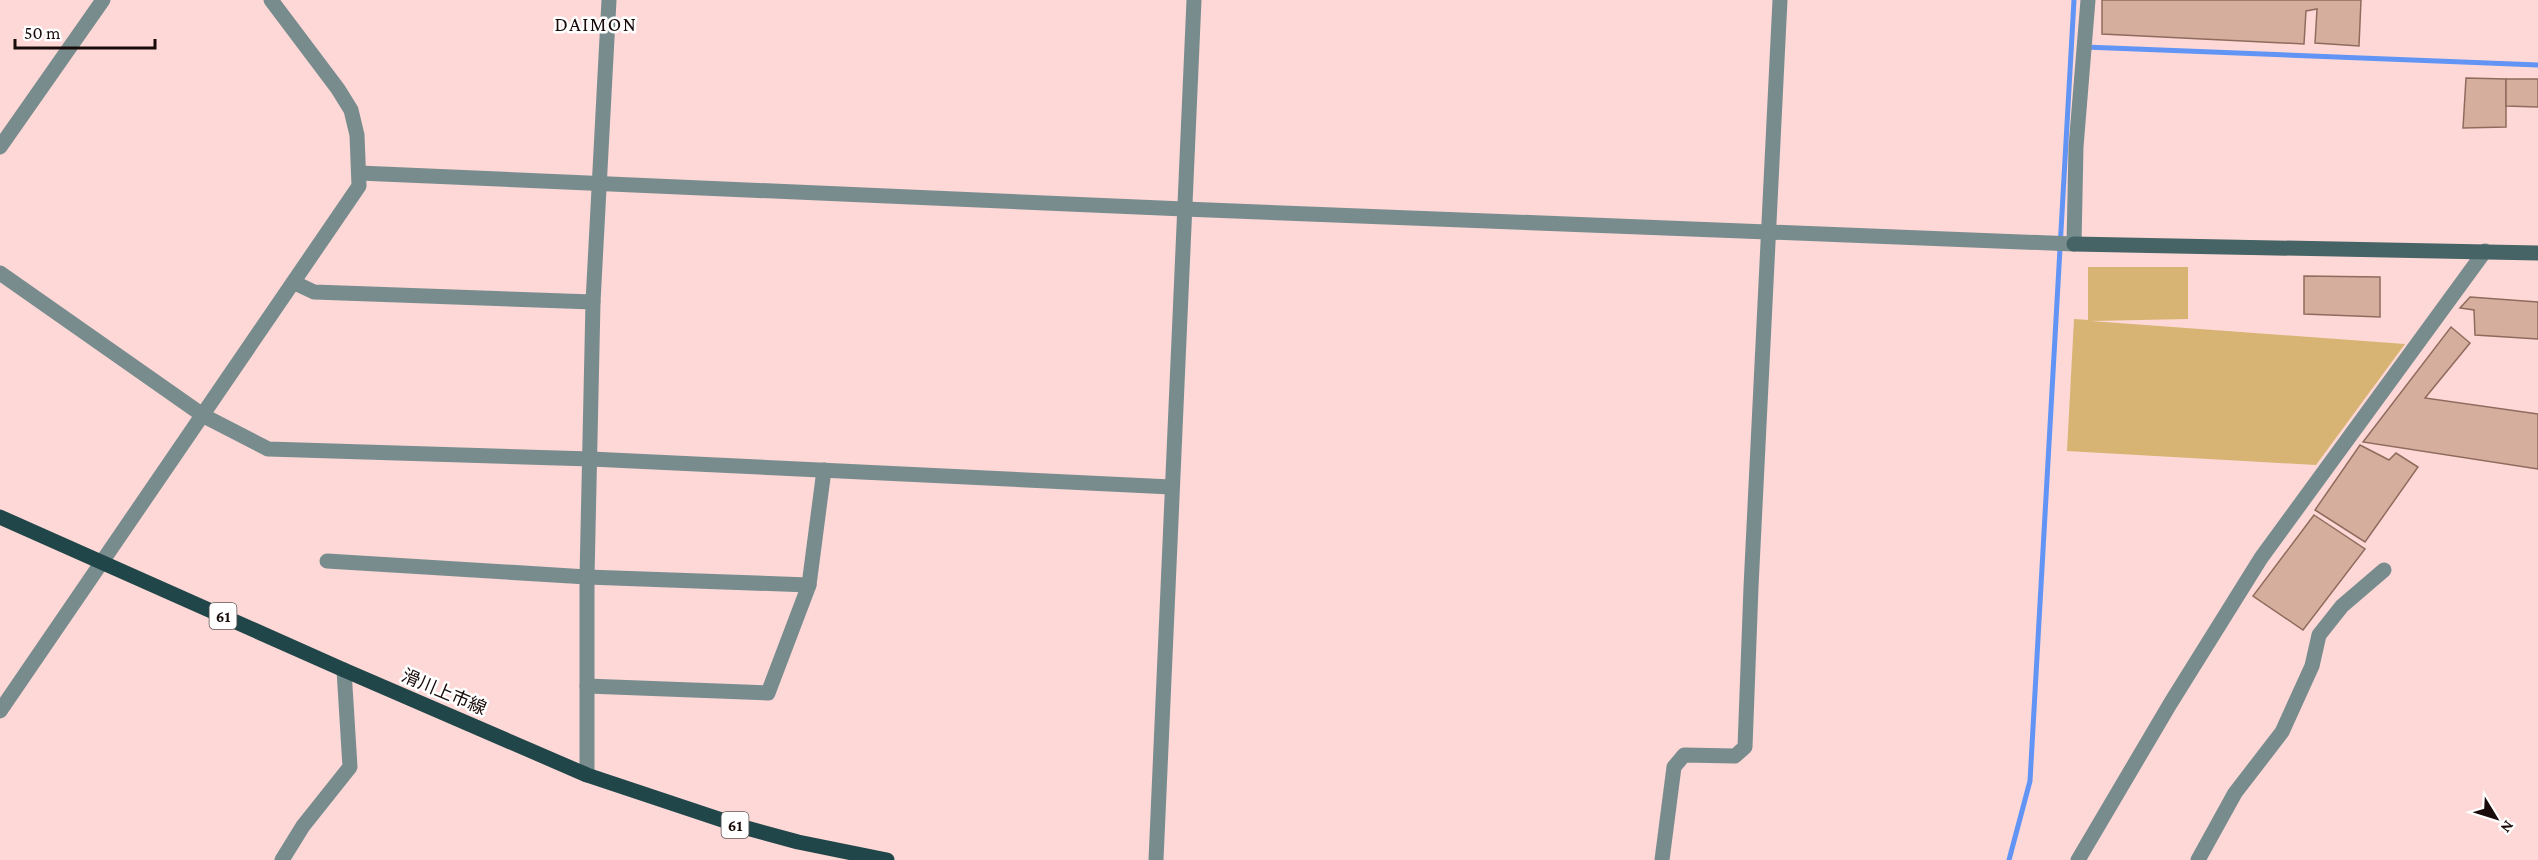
<svg xmlns="http://www.w3.org/2000/svg" width="2538" height="860" viewBox="0 0 2538 860" font-family="'Crimson Pro','Noto Sans JP',serif">
<style>
.green{fill:#d7b473}
.lines{fill:none;stroke-linecap:round;stroke-linejoin:round}
.stream{stroke:#6194f5;stroke-width:5}
.building{fill:#d5ae9e;stroke:#906b5d;stroke-width:1.5}
.street{stroke:#788c8e;stroke-width:15}
.secondary{stroke:#466365;stroke-width:15}
.primary{stroke:#204649;stroke-width:15}
.labels{text-anchor:middle;dominant-baseline:central;stroke-width:5;stroke-linejoin:round;paint-order:stroke}
.shield{fill:#fff;stroke:#5e5454;stroke-width:1.5}
.shield-label{font-size:16px;font-weight:bold;fill:#190b0a}
.street-label{font-size:18px;fill:#190b0a;stroke:#fff}
.neighbourhood-label{font-size:20px;letter-spacing:1.5px;fill:#190b0a;stroke:#fff}
</style>
<rect width="100%" height="100%" fill="#fdd8d6"/>
<!-- green -->
<path class="green" d="M2088,267H2188V319L2091,321L2405,344L2316,465L2067,451L2074,319L2088,320Z"/>
<g class="lines">
<!-- stream -->
<g class="stream">
<path d="M2085,47L2538,65"/>
<path d="M2009,860L2030,781L2074,0"/>
</g>
</g>
<!-- building -->
<g class="building">
<path d="M2102,0H2361L2359,46L2315,43L2317,9L2306,11L2304,44L2102,34Z"/>
<path d="M2466,78L2506,79V127L2463,128Z"/>
<path d="M2506,79H2538V107L2506,106Z"/>
<path d="M2304,276L2380,277V317L2304,314Z"/>
<path d="M2470,297L2538,302V339L2475,335L2474,310L2460,308Z"/>
<path d="M2451,327L2470,343L2425,398L2538,414V469L2363,442Z"/>
<path d="M2360,445L2389,460L2396,453L2418,467L2365,542L2315,510Z"/>
<path d="M2314,515L2365,549L2303,630L2253,596Z"/>
</g>
<g class="lines">
<!-- street -->
<g class="street">
<path d="M0,147L103,0"/>
<path d="M359,173L1184,209L2074,244L2076,147L2088,0"/>
<path d="M0,273L204,416L268,449L591,459L1171,487"/>
<path d="M295,283L314,292L593,302"/>
<path d="M327,561L587,577L809,585"/>
<path d="M587,686L768,693L809,585L824,470"/>
<path d="M0,711L359,186L357,135L351,110L338,89L271,0"/>
<path d="M587,775V577L593,302L609,0"/>
<path d="M282,860L303,826L350,767L344,670"/>
<path d="M1156,860L1194,0"/>
<path d="M1662,860L1674,767L1684,755L1735,756L1745,747L1751,587L1780,0"/>
<path d="M2078,860L2170,704L2261,558L2485,251"/>
<path d="M2198,860L2235,793L2282,732L2312,666L2319,635L2342,606L2384,570"/>
</g>
<!-- secondary -->
<path class="secondary" d="M2074,244L2538,253"/>
<!-- primary -->
<path class="primary" d="M0,517L344,670L587,775L743,827L798,842L887,860"/>
</g>
<g class="labels">
<!-- shield labels -->
<g class="shield">
<rect x="209.5" y="603" width="27" height="26" rx="4.5"/>
<rect x="721.5" y="812" width="27" height="26" rx="4.5"/>
</g>
<g class="shield-label">
<text x="223" y="616">61</text>
<text x="735" y="825">61</text>
</g>
<!-- street labels -->
<g class="street-label">
<text transform="translate(444 692) rotate(23)">滑川上市線</text>
</g>
<!-- neighbourhood labels -->
<g class="neighbourhood-label">
<text x="596" y="24">DAIMON</text>
</g>
</g>
<!-- north arrow -->
<g transform="translate(2496 818) rotate(128)" stroke="#ffffff" stroke-width="4.5" paint-order="stroke">
<path d="M0-4.5L10 22L0 15L-10 22Z" fill="#190b0a"/>
<text y="-9" font-size="16" font-weight="bold" text-anchor="middle" fill="#190b0a">N</text>
</g>
<!-- scale -->
<path d="M15 39v9h140v-9" fill="none" stroke="#190b0a" stroke-width="3"/>
<text x="24" y="39" font-size="18" fill="#190b0a" stroke="#ffffff" stroke-width="4.5" paint-order="stroke">50 m</text>
</svg>
